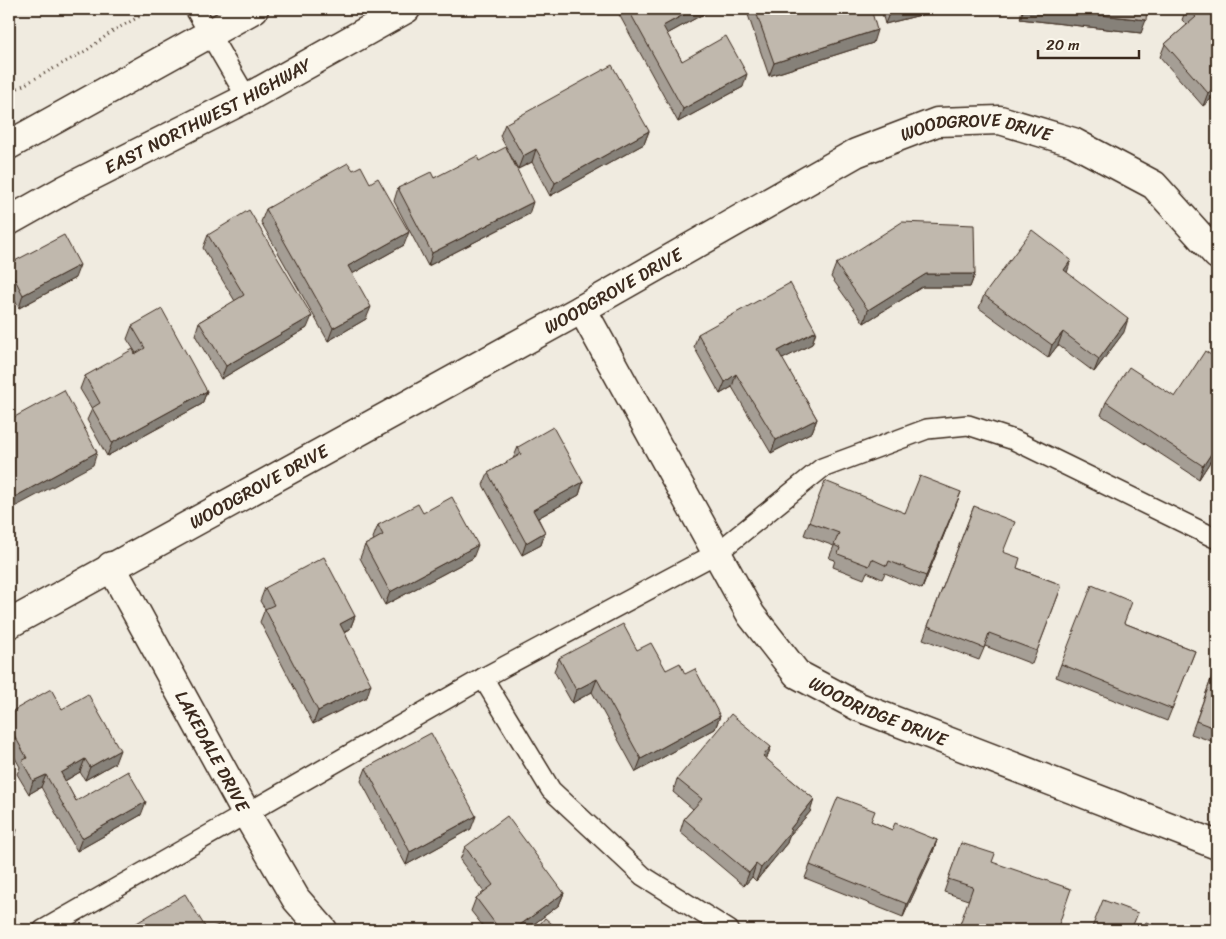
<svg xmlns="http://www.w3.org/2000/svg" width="1226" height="939" viewBox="0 0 1226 939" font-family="Sriracha,sans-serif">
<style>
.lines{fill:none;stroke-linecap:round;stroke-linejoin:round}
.lane-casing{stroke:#3b2a1e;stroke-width:22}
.street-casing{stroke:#3b2a1e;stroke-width:31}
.primary-casing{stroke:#3b2a1e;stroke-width:31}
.path{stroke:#3b2a1e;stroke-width:3;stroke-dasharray:1 4;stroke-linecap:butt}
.lane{stroke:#fbf7ec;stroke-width:19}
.street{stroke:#fbf7ec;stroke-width:28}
.primary{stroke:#fbf7ec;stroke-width:28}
.wall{fill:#a59e95;stroke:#3b2a1e}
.shaded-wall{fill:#868179;stroke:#3b2a1e}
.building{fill:#c0b8ad;stroke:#3b2a1e}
.labels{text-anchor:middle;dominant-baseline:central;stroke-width:4;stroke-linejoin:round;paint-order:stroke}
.street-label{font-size:18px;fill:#3b2a1e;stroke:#fbf7ec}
</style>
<rect width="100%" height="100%" fill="#f0ebe0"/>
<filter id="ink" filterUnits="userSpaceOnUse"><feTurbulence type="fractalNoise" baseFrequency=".02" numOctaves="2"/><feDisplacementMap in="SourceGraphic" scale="10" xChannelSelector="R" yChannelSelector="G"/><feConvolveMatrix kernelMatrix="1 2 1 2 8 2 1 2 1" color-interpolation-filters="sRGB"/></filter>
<g filter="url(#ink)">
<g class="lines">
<!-- lane casing -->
<g class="lane-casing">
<g id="lane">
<path d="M195,9L247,98"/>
<path d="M483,678L551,790L643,876L729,930"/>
<path d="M43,930L483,678L717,553L822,468L927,429L968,425L1014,440L1217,539"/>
</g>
</g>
<!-- street casing -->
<g class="street-casing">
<g id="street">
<path id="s1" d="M582,309L751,615L797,674L859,707L1217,845"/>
<path id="s2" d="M111,566L246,813L296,899L323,930"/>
<path id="s3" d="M9,624L582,309L856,153L937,122L1000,120L1073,142L1154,185L1217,255"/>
</g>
</g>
<!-- primary casing -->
<g class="primary-casing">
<g id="primary">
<path d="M9,145L254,9"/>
<path id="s4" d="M9,221L66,189L247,98L406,9"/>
</g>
</g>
<!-- path -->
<path class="path" d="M9,93L87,50L113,31L153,9"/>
<!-- lane -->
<use href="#lane" class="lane"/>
<!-- street -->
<use href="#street" class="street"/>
<!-- primary -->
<use href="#primary" class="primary"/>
</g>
<!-- wall -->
<g class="wall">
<path d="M616,9H708L707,12L667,34L682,61L743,87L678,122Z"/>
<path d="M746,9H871L873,43L769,76Z"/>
<path d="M881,9H944L885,24Z"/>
<path d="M1022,9H1147L1141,33L1020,19Z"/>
<path d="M1186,9H1217V94L1203,106L1160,57L1165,44L1187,25L1182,20Z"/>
<path d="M505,124L649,131L644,144L550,196L532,162L518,169L500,136Z"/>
<path d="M479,161L529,214L428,266L394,201L398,188L434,178Z"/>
<path d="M353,170L404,245L352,274L366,319L328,341L261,222L266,209Z"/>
<path d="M208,235L307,328L221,379L195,335L199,322L235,301L203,248Z"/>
<path d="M836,264L975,274L970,287H922L864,323L831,277Z"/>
<path d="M9,268L75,278L19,308L9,290Z"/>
<path d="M1067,273L1124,332L1094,372L1058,345L1048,358L979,308L984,295Z"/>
<path d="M132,326L207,391L202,404L107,456L87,420L92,409L80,389L85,376L136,353L127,339Z"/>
<path d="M816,331L812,344L782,359L817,419L812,432L771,453L732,387L720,394L694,347L698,334Z"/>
<path d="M1175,397L1217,451L1199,479L1101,415L1106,402Z"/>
<path d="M518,447L583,482L579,495L538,518L545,532L541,545L522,555L483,485L488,473L513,459Z"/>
<path d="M956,505L922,589L885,573L882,579L867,572L864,579L833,567L835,560L829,558L834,546L804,535L809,522L905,513Z"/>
<path d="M974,506L1003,552L1017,568L1062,585L1032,664L985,646L979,660L923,639Z"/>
<path d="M423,513L473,558L385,605L360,558L365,545L374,540L373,538L378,525Z"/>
<path d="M265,588L355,616L350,629L345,632L367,697L313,724L260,622L265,609L260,601Z"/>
<path d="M1124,623L1195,651L1167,721L1056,677L1061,664Z"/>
<path d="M637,650L666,670L685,674L720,716L715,729L636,772L592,692L572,703L554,671L559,658Z"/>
<path d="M1217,663V743L1191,734Z"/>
<path d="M62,709L115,763L85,780L80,772L65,781L76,801L141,815L77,851L41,787L29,794L17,774L20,767L9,747V713Z"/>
<path d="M771,747L766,759L814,799L810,812L789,836L787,843L756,881L752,877L744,886L680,832L684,819L693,809L673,792L677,779Z"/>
<path d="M366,768L471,829L406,865L361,781Z"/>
<path d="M872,822L892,830L937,840L933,852L903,917L805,878L810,865Z"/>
<path d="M961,843L992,862L968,900L944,892Z"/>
<path d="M465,847L564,893L559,905L526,930H486L471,911L476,898L484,892L460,860Z"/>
</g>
<!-- shaded-wall -->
<g class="shaded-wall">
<path d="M694,9H708L707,12L658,39L663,26Z"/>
<path d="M899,9H944L885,24L890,11Z"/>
<path d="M1024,9H1048L1146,20L1141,33L1020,19Z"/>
<path d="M877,30L873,43L769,76L774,63Z"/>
<path d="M747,74L743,87L678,122L683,109Z"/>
<path d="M1217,85V94L1203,106L1208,93Z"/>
<path d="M649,131L644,144L550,196L555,183Z"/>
<path d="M536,149L532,162L518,169L523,156Z"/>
<path d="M533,202L529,214L428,266L432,253Z"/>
<path d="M409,232L404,245L343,279L348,266Z"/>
<path d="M1071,260L1067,273L1064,270Z"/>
<path d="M80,265L75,278L19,308L23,295Z"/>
<path d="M926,274H975L970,287H922L864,323L868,310Z"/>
<path d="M371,307L366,319L328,341L333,328Z"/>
<path d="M312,316L307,328L221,379L226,366Z"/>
<path d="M1128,319L1124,332L1094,372L1099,359Z"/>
<path d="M816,331L812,344L773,364L778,351Z"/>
<path d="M1063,332L1058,345L1048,358L1052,345Z"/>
<path d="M736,374L732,387L720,394L725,382Z"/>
<path d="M207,391L202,404L107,456L112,443Z"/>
<path d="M817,419L812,432L771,453L776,440Z"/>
<path d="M1217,445V451L1199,479L1203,466Z"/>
<path d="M97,452L93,465L9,510V500Z"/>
<path d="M583,482L579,495L529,523L533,510Z"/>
<path d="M961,492L956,505L922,589L926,576Z"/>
<path d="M545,532L541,545L522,555L526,543Z"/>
<path d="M478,545L473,558L385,605L390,592Z"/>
<path d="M355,616L350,629L336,637L340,624Z"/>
<path d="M597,679L592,692L572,703L576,690Z"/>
<path d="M371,684L367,697L313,724L318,711Z"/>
<path d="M720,716L715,729L636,772L641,759Z"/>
<path d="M771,747L766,760L763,756Z"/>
<path d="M120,750L115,763L85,780L90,767Z"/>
<path d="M85,759L80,772L56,786L61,773Z"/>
<path d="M46,775L41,787L29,794L33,781Z"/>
<path d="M814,799L810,812L789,836L787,843L756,881L761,868L790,829Z"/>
<path d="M146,802L141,815L77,851L82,838Z"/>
<path d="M476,816L471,829L406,865L410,852Z"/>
<path d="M17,830L13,843L9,845V834Z"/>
<path d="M937,840L933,852L903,917L907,904Z"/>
<path d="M756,864L752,877L744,886L749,873Z"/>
<path d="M564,893L559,905L526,930H513Z"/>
</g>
<!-- building -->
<g class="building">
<path d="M628,9H694L663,26L682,61L726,36L747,74L683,109Z"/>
<path d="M755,9H871L877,30L774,63Z"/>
<path d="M889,9H899L890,11Z"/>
<path d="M1048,9H1147L1146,20Z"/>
<path d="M1188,9H1217V85L1208,93L1165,44L1196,17Z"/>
<path d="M612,65L649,131L555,183L536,149L523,156L505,124Z"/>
<path d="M506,147L533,202L432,253L398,188L431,172L434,178L477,156L479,161Z"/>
<path d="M348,163L353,170L361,166L370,183L378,178L409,232L348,266L371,307L333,328L266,209Z"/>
<path d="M249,210L312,316L226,366L199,322L244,295L208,235Z"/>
<path d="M902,222L974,225L975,274H926L868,310L836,264Z"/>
<path d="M1032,230L1071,260L1064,270L1128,319L1099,359L1063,332L1052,345L984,295Z"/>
<path d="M64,235L80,265L23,295L9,268V264Z"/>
<path d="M790,283L816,331L778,351L817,419L776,440L736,374L725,382L698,334Z"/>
<path d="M162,309L207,391L112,443L92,408L100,403L85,376L133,349L135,354L145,348L132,326Z"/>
<path d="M1205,351L1217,359V445L1203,466L1106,402L1129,367L1175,397Z"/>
<path d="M64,390L97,452L9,500V420Z"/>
<path d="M553,427L583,482L533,510L545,532L526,543L488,473L521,454L518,447Z"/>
<path d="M920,476L961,492L926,576L889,561L887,566L872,559L869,566L838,554L840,548L834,545L839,533L809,522L825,481L905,513Z"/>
<path d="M452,497L478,545L390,592L365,545L383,535L378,525L418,504L423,513Z"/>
<path d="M974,506L1015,522L1003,552L1020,558L1017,568L1062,585L1037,651L989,633L984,648L928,626Z"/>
<path d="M324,557L355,616L340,624L371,684L318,711L265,609L274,605L265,588Z"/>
<path d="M1092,585L1132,602L1124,623L1195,651L1172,709L1061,664Z"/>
<path d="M623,624L637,650L651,643L666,670L680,663L685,674L695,669L720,716L641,759L597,679L576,690L559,658Z"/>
<path d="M1217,663V729L1196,721Z"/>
<path d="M51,689L62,709L88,694L120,750L90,767L85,759L61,773L76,801L128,771L146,802L82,838L46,775L33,781L22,761L27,758L9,726V713Z"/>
<path d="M731,714L771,747L763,756L814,799L790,829L792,830L761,868L756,864L749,873L684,819L702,799L677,779Z"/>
<path d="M431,733L476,816L410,852L366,768Z"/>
<path d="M838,797L875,811L871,821L892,830L895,823L937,840L907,904L810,865Z"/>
<path d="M9,814L17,830L9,834Z"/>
<path d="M507,816L564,893L513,930H500L476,898L493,885L465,847Z"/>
<path d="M961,843L995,854L992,862L1071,889L1057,930H958L973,887L948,879Z"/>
<path d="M185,894L207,930H125Z"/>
<path d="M1103,900L1138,913L1133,925L1142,929L1146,922L1167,930H1091Z"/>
<path d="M545,918L559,930H535Z"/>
<path d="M221,924L225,930H207Z"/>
</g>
</g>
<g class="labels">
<!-- street labels -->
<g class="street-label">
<text stroke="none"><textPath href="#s4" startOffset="225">EAST NORTHWEST HIGHWAY</textPath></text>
<text stroke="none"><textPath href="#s3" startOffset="1095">WOODGROVE DRIVE</textPath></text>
<text stroke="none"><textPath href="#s3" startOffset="690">WOODGROVE DRIVE</textPath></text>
<text stroke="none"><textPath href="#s3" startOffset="285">WOODGROVE DRIVE</textPath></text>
<text stroke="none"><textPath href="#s1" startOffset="514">WOODRIDGE DRIVE</textPath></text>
<text stroke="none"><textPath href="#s2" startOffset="211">LAKEDALE DRIVE</textPath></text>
</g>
</g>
<!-- margin -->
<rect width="1226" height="939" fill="none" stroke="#fbf7ec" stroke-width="30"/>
<rect x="15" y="15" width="1196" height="909" fill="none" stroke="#3b2a1e" stroke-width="2" filter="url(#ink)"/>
<!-- scale -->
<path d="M1038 50v8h101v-8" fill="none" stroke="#3b2a1e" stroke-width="2.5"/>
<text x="1046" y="50" font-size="15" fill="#3b2a1e" stroke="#fbf7ec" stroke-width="4" paint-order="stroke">20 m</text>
</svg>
